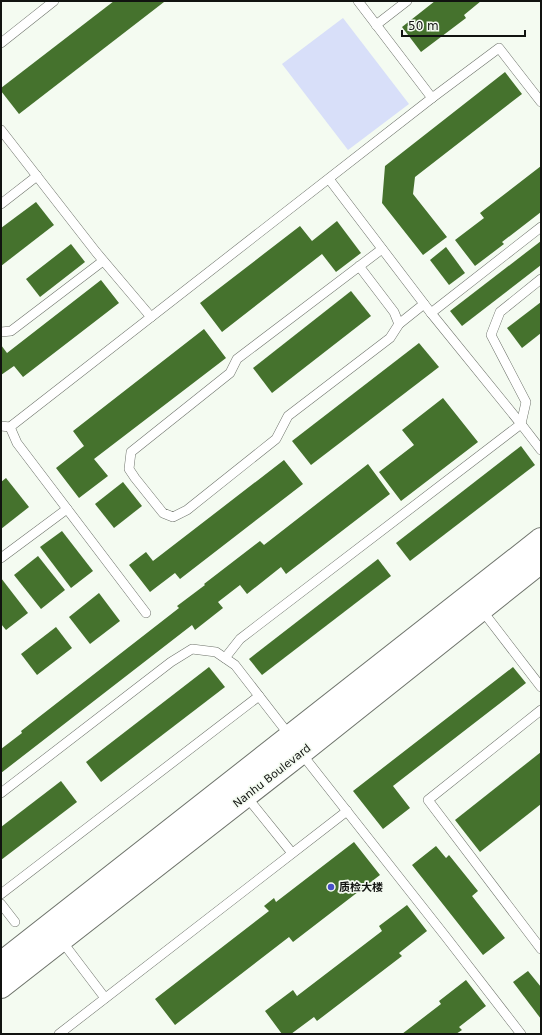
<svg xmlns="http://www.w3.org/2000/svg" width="542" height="1035" viewBox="0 0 542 1035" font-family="'DejaVu Sans','Noto Sans SC',sans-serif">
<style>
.park{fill:#d8dff9}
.building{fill:#45722d}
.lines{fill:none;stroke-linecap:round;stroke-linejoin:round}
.service-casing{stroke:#6e736b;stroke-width:10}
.primary-casing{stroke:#6e736b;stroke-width:24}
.service{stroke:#fff;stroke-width:9}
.primary{stroke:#fff;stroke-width:22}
.poi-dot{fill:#4750c6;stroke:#f4fbf1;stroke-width:1.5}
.labels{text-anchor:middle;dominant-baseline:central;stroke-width:3.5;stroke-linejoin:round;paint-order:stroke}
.street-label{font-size:11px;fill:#111310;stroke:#f4fbf1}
.poi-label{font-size:11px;font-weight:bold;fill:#111310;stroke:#f4fbf1;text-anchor:start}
</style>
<rect width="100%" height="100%" fill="#f4fbf1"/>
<!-- park -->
<path class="park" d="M343,18L409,104L348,150L282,64Z"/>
<!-- building -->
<g class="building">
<path d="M114,1H163L164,2L19,114L1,91V88Z"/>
<path d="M435,1H481L464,15L466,18L421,52L402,27Z"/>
<path d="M505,72L522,94L415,177L413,194L447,237L423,255L382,203L385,166Z"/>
<path d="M541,166V212L502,242L504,244L475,266L455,240L484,218L480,213Z"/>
<path d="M36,202L54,225L1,266V228Z"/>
<path d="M337,221L361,253L336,272L322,254L222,332L200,303L300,226L312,241Z"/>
<path d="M541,241V265L462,326L450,311Z"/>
<path d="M71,244L85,262L40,297L26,279Z"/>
<path d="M446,247L465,273L449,285L430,260Z"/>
<path d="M101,280L119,303L23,377L14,366L1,375V345L7,353Z"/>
<path d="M351,291L371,316L272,393L253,368Z"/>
<path d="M541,302V333L522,348L507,328Z"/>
<path d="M204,329L226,358L94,459L108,476L79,498L56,468L84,446L73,431Z"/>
<path d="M419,343L439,367L311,465L292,441Z"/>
<path d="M443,398L478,442L401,501L379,472L414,445L402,430Z"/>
<path d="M521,446L535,465L410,561L396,543Z"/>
<path d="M284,460L303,484L180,579L175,573L150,592L129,565L146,552L153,561Z"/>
<path d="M368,464L390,494L286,574L281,567L247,594L240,585L218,602L223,608L195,630L192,625L1,773V749L22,733L21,731L179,608L177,606L205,585L204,584L260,541L264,545Z"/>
<path d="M6,478L29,507L1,529V482Z"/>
<path d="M123,482L142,506L114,528L95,504Z"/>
<path d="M62,531L93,571L71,588L40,547Z"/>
<path d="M38,556L65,590L41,609L14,575Z"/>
<path d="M378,559L391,576L262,675L249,659Z"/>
<path d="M1,578L28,613L6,630L1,624Z"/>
<path d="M99,593L120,621L90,644L69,617Z"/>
<path d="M56,627L72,648L37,675L21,654Z"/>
<path d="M209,667L225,687L101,782L86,762Z"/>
<path d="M513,667L526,683L393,786L410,808L383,829L353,791Z"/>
<path d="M541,752V804L480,852L455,820Z"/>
<path d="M61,781L77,802L1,860V827Z"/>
<path d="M354,842L380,875L293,942L289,937L175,1025L155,999L269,911L264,906L274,898L276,902Z"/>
<path d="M436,846L446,858L449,855L478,891L472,896L505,938L483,955L412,865Z"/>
<path d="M407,905L427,931L399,953L402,956L317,1021L314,1017L291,1034H282L265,1011L293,990L297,996L382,931L379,926Z"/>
<path d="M528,971L541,987V1019L513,982Z"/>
<path d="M466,980L486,1006L459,1027L462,1030L456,1034H402L441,1004L439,1001Z"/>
</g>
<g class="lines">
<!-- service casing -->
<g class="service-casing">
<g id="service">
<path d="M376,25L407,1"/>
<path d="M1,43L54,1"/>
<path d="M432,98L499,48L541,102"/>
<path d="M1,130L96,252L151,317"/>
<path d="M329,179L431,313"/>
<path d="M1,204L37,176"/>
<path d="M541,227L431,313L521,424L541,450"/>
<path d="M359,266L394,312L399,324L390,338L288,416L276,439L187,510L173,517L163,513L135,478L129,469L131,452L230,373L237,359L382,249"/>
<path d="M399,324L424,304"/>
<path d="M1,332L11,331L103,261"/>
<path d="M1,426L10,427L432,98L358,1"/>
<path d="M10,427L17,443L146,613"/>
<path d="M1,558L67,509"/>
<path d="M481,609L541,687"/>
<path d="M225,658L240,639L521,424L526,402L491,335L500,312L541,279"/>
<path d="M541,710L428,800L541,949"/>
<path d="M301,753L446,937L521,1034"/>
<path d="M1,793L171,662L192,649L216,652L235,665L290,736"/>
<path d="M246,796L292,853"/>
<path d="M1,894L259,696"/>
<path d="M1,904L15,922"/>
<path d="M61,940L105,998"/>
<path d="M59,1034L347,811"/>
</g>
</g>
<!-- primary casing -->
<g class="primary-casing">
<g id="primary">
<path d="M1,963L541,539"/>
<path d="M1,987L301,753L541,562"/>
</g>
</g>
<!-- service -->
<use href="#service" class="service"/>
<!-- primary -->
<use href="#primary" class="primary"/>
</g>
<!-- markers -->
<circle class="poi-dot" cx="331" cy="887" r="4"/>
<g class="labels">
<!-- street labels -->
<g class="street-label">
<text transform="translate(272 776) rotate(-38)">Nanhu Boulevard</text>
</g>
<!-- poi labels -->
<g class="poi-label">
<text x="339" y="887">质检大楼</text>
</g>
</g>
<!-- border -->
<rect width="542" height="1035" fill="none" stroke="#111310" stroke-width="4"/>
<!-- scale -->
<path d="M402 30v6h123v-6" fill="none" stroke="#111310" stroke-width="2"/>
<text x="408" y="30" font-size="12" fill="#111310" stroke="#f4fbf1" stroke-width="3" paint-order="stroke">50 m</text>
</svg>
